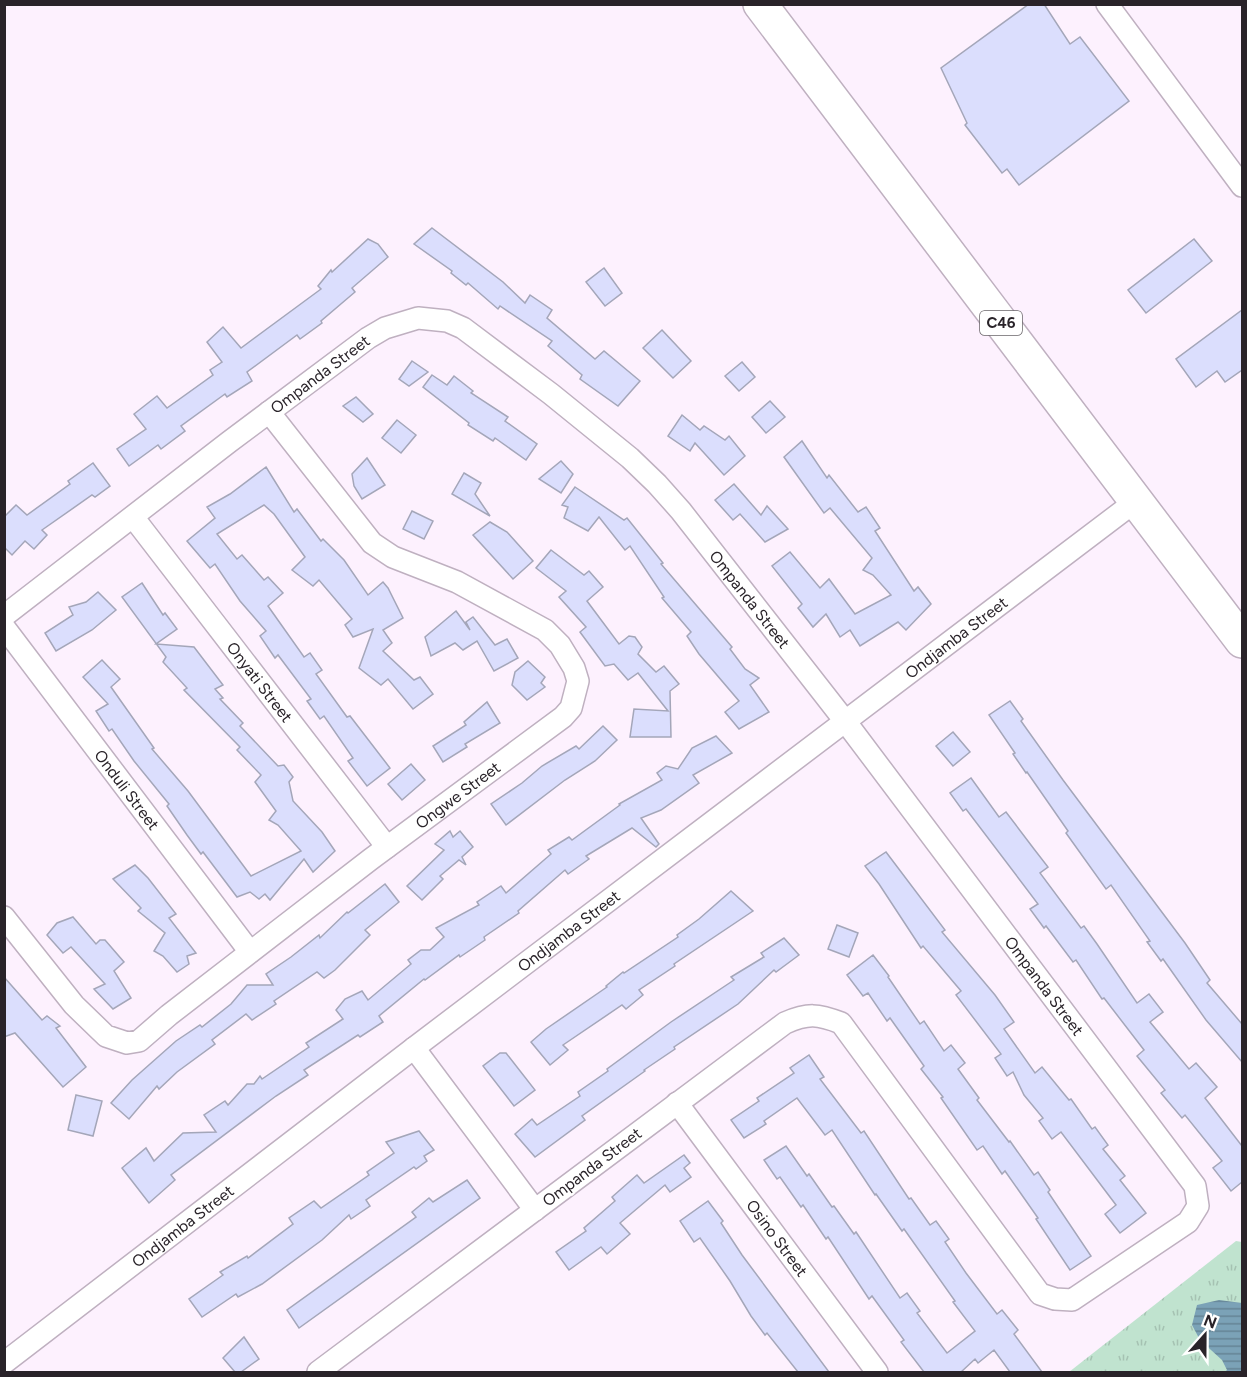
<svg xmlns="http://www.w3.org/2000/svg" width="1247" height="1377" viewBox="0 0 1247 1377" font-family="Figtree,sans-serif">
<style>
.park{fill:url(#park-tufts)}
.water{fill:url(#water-rules)}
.building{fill:#dbdefd;stroke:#a4a6b9;stroke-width:1.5}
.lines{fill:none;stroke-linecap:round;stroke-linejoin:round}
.minor-casing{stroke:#bfb0c0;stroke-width:24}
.primary-casing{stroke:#bfb0c0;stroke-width:36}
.minor{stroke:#fff;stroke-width:21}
.primary{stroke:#fff;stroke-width:33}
.labels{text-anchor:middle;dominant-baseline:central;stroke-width:4.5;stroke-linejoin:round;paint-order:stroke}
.shield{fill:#fff;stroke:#696569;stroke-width:1.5}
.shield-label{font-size:15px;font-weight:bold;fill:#292329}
.street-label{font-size:16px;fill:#292329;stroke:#fff}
</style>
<defs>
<pattern id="park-tufts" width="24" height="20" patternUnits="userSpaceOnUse" patternTransform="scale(1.5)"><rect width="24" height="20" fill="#c0e3cf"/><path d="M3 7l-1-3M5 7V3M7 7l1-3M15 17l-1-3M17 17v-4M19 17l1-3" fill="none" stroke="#a5c2b2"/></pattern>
<pattern id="water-rules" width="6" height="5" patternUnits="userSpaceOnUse" patternTransform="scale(1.5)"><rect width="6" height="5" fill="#7ba2b7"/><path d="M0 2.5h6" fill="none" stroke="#658495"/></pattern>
</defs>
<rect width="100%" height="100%" fill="#fdf1fe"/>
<!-- park -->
<path class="park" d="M1236,1241L1242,1242V1372H1069Z"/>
<!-- water -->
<path class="water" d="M1219,1300L1242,1303V1372H1225L1227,1370L1222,1360L1200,1340L1192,1325L1197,1305Z"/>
<!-- building -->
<g class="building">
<path d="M1029,4H1044L1070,44L1080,37L1129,101L1019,185L1007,169L1002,173L965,125L967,123L941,68Z"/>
<path d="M432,228L503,282L525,303L530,295L552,310L547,318L595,359L604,351L640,381L618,406L580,379L582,375L548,346L552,341L500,306L498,309L468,283L466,285L451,273L452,271L414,244Z"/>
<path d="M368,239L378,244L388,257L352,288L355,292L321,321L322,323L300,339L297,335L247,372L252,381L227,397L225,394L181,426L185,431L161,449L158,445L129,466L117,449L146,429L134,414L157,396L167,408L213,375L210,370L222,362L207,342L223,327L241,348L321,289L318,286L331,270L332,272Z"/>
<path d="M1194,239L1212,261L1146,313L1128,290Z"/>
<path d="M604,268L622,293L605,306L586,282Z"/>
<path d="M1242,310V370L1225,382L1217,371L1196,387L1176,359Z"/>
<path d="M662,330L691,361L673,378L643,348Z"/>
<path d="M412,361L428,372L409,386L399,379Z"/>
<path d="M742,362L755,377L739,391L725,376Z"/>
<path d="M432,375L447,385L454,376L473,391L471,393L508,417L505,421L537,444L526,460L495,438L493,441L468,425L469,423L423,387Z"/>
<path d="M356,397L373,414L363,422L343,406Z"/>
<path d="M770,401L785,417L766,433L752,417Z"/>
<path d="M682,415L700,430L704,426L725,440L729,436L745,456L724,475L695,443L690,451L668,436Z"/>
<path d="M397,420L416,435L401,453L382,438Z"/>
<path d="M802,441L827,478L829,475L858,512L866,507L880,528L875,531L914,591L918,587L931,604L906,630L898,622L860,646L850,630L840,637L826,614L813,627L798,608L802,604L772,566L790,552L820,588L829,579L855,614L891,595L873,575L863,570L872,558L830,508L824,513L784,457Z"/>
<path d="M367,458L385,485L362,499L354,486L352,474Z"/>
<path d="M561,461L573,474L561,493L539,479Z"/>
<path d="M93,463L110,486L95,497L92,495L42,530L47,535L34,549L25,541L12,555L4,547V517L16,505L27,515L70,484L68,481Z"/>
<path d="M266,467L294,512L297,509L321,541L323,539L344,560L368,595L383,582L388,588L403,618L383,630L392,643L383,651L414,680L420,677L433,694L413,709L388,679L381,685L359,668L373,629L353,637L345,625L352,619L319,580L313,586L292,570L305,557L274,514L264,505L217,534L237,559L242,555L264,580L268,577L283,593L268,606L304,657L310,653L322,670L316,674L347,717L350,716L390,768L367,786L348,761L353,758L324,716L320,719L307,701L311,699L278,655L275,658L260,636L266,631L240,601L215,564L210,568L187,541L215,518L207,507L230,494Z"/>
<path d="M464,473L481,483L475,494L490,516L452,494Z"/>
<path d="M734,484L761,515L767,506L788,529L765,542L740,514L733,520L715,500Z"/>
<path d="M575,487L624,520L627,518L663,563L661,564L732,647L730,649L745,669L759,678L750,685L769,712L739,729L725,712L739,701L699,654L687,636L691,632L662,598L664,597L630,546L625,550L599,517L588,531L564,518L568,507L562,505Z"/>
<path d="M412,511L433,521L424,539L403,529Z"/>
<path d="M490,522L507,532L533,561L513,579L473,535Z"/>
<path d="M551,550L584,575L589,571L603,587L587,601L619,644L629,636L635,637L642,647L638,654L656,672L664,666L679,684L670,691L671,737H630L634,709L668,711L638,673L628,680L614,664L605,666L580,632L586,627L559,597L566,591L536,568Z"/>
<path d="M142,583L163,615L165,613L177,629L156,644L194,647L223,685L215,689L223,698L220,699L243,723L240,726L278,766L284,765L293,777L289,782L293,801L322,832L335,851L313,872L304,859L270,900L265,894L259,899L250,892L237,897L203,852L201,854L187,835L167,806L169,804L134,761L112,729L109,731L96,711L108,704L83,677L102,660L120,679L111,687L154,748L152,749L188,791L251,876L301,851L278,825L269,820L276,811L255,782L261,775L237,750L240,747L184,690L187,688L163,662L166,657L122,597Z"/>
<path d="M98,592L116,610L92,630L56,651L45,633L73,615L69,607L86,602Z"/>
<path d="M456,611L470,630L466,622L473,617L495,645L507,639L518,658L494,671L477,641L463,650L455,643L431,656L425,637Z"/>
<path d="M528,661L545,677L541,683L545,687L527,700L512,685L515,672Z"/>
<path d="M1010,701L1023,719L1021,721L1063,780L1185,943L1210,980L1207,983L1242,1024V1062L1206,1020L1163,959L1161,961L1147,942L1150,941L1111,885L1106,889L1066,833L1068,831L1027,772L1026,773L1013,754L1015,753L989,715Z"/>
<path d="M487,702L500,723L465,744L467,747L443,762L433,746L466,725L464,722Z"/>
<path d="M603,726L617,740L595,761L565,780L506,825L491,804L522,783L542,766L576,746L579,749Z"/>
<path d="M953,732L970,752L953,766L936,746Z"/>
<path d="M716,736L732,753L693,775L699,783L661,810L641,818L659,844L656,847L632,828L586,856L589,859L568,874L565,870L518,911L519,913L484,937L485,940L460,957L459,955L425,980L424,979L379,1016L383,1022L360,1037L358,1035L304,1070L308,1075L276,1096L171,1175L175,1180L149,1203L122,1168L146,1148L154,1161L183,1133L216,1132L204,1115L225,1101L228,1105L247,1084H254L260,1076L262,1079L309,1047L306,1043L343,1019L336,1010L345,999L362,991L368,1000L411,964L408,960L421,950H430L444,937L436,928L479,905L477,902L501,886L506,893L551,854L548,850L569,837L572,840L620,805L619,804L662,780L657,773L666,766L678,769L692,748Z"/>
<path d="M411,764L425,780L402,800L388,784Z"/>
<path d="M971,778L999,817L1006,812L1034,849L1048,867L1040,873L1081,928L1084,926L1097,944L1137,1003L1149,994L1163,1012L1150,1022L1189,1069L1196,1063L1217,1087L1205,1098L1242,1146V1182L1231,1191L1213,1168L1222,1161L1185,1115L1182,1118L1161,1093L1165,1090L1137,1056L1144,1050L1104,998L1102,999L1076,960L1073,962L1046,926L1044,928L1030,909L1038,904L966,809L963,811L950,793Z"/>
<path d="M450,831L453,837L460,831L473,847L462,857L466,865L459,860L440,876L443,879L422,900L407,886L444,850L435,844Z"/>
<path d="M886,852L945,930L942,932L995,995L1014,1022L1004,1029L1035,1073L1042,1067L1069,1100L1071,1099L1092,1129L1095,1127L1108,1145L1103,1149L1125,1176L1120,1180L1146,1213L1120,1233L1105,1214L1116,1205L1061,1132L1052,1139L1039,1121L1043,1118L1024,1095L1013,1072L1007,1076L995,1058L1001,1054L956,995L961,991L923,946L921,948L879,884L865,866Z"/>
<path d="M135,865L148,878L176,914L169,918L196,953L187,956L189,964L177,972L163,956L154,951L165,933L138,911L141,908L113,879Z"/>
<path d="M385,884L399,902L365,930L370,935L335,970L324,978L317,972L274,1001L276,1004L252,1020L246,1014L212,1040L215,1044L177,1072L159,1089L157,1086L129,1119L111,1103L132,1080L176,1041L200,1025L202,1027L231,1004L247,985H273L266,974L291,957L319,935L320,938L347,912L348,913Z"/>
<path d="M731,891L753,911L674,964L675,966L639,990L643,995L626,1009L622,1005L563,1045L568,1050L550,1065L531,1042L546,1029L607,987L606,986L623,972L624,973L678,937L677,935L699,919Z"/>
<path d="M73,917L96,944L100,940H105L124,962L114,971L131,998L113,1009L94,989L105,984L71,947L63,953L47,935L57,923Z"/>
<path d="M837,925L858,933L849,957L828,949Z"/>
<path d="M784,938L799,955L776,972L774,970L738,1004L674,1047L675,1049L644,1070L645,1071L582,1116L585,1120L535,1157L515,1134L532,1119L537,1125L580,1096L578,1092L608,1071L607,1069L671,1022L734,980L731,977L764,957L761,953Z"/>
<path d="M873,955L889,976L888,977L920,1024L924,1021L944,1051L951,1045L965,1063L958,1069L979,1098L977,1100L1009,1142L1010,1141L1034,1175L1038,1172L1050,1190L1048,1192L1091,1256L1070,1270L1036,1219L1038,1218L1005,1171L1002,1174L983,1146L977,1150L941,1098L943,1097L921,1069L924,1066L890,1018L887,1021L868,993L863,996L847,975Z"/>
<path d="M4,977L42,1020L47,1016L60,1026L56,1028L86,1067L63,1087L15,1033L4,1037Z"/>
<path d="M500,1053H506L535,1090L514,1106L483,1066Z"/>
<path d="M809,1055L824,1077L820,1079L861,1133L864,1131L909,1199L911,1198L930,1225L936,1221L949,1239L945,1242L966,1273L997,1314L1002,1310L1018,1330L1014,1334L1042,1372H1010L994,1350L978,1363L975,1359L961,1372H924L901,1342L904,1340L872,1296L869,1299L828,1237L826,1239L803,1205L801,1207L780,1177L777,1179L764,1160L786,1146L807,1176L809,1174L832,1207L834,1206L854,1234L856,1232L900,1298L907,1293L920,1311L917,1313L947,1353L975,1331L953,1302L955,1301L904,1229L902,1231L876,1194L875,1195L832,1130L825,1135L797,1098L764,1121L766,1124L744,1138L731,1120L759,1101L757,1098L794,1073L790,1068Z"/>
<path d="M76,1095L102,1101L93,1136L68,1130Z"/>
<path d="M419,1131L434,1150L424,1156L427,1161L416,1169L414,1167L366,1200L370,1206L351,1219L349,1215L322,1240L262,1284L238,1297L236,1294L202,1317L189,1299L223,1275L220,1272L247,1256L248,1258L293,1224L289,1218L314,1201L321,1208L369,1175L367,1172L394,1153L386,1142Z"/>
<path d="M684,1155L690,1163L684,1168L691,1177L670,1192L665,1185L620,1223L630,1234L607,1254L601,1247L569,1270L556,1252L586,1231L584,1228L615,1201L612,1197L637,1175L644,1183Z"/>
<path d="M467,1180L480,1198L299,1328L287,1310L416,1217L412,1212L429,1198L433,1202Z"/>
<path d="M708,1201L723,1221L721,1223L742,1255L829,1372H798L767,1333L765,1335L751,1316L730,1281L700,1238L694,1242L680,1221Z"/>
<path d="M244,1337L259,1359L241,1372H235L223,1358Z"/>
</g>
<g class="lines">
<!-- minor casing -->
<g class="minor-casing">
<g id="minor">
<path d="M1107,4L1242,186"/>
<path id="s1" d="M133,517L387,847"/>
<path id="s2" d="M4,616L229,442L368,338L385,328L418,318L447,321L463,328L551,394L630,458L657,484L681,511L845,721L1195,1186L1198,1206L1188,1222L1072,1300L1055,1299L1040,1294L841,1023C818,1014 808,1013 785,1023L318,1372"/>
<path id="s3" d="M4,627L250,952"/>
<path id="s4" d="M4,917L74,1005L106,1036L127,1043L139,1041L169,1015L371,859L563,717L571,708L578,681L574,668L560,645L545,630L457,582L393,557L372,543L269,412"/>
<path d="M414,1048L535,1210"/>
<path id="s5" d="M677,1103L877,1372"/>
<path id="s6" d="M4,1363L414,1048L1136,501"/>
</g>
</g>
<!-- primary casing -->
<g class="primary-casing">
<path id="primary" d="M760,4L1242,641"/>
</g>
<!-- minor -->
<use href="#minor" class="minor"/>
<!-- primary -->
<use href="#primary" class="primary"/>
</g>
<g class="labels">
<!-- shield labels -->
<rect class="shield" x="980" y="311" width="42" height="24" rx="4.5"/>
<g class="shield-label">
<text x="1001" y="323">C46</text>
</g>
<!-- street labels -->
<g class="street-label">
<text stroke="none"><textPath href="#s2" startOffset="398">Ompanda Street</textPath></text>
<text stroke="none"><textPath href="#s2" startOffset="956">Ompanda Street</textPath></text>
<text stroke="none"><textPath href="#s6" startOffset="1197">Ondjamba Street</textPath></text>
<text stroke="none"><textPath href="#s1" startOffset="208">Onyati Street</textPath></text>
<text stroke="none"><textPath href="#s3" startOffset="204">Onduli Street</textPath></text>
<text stroke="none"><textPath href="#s4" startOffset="594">Ongwe Street</textPath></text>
<text stroke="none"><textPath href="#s6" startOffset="711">Ondjamba Street</textPath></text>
<text stroke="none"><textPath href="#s2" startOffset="1442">Ompanda Street</textPath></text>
<text transform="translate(592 1167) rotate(-37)">Ompanda Street</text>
<text stroke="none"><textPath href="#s6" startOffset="225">Ondjamba Street</textPath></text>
<text stroke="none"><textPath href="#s5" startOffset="168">Osino Street</textPath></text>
</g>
</g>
<!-- border -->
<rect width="1247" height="1377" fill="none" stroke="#292329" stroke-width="12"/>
<!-- north arrow -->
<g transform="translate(1205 1335) rotate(21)" stroke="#ffffff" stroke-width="4.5" paint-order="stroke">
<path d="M0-4.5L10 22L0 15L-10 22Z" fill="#292329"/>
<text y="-9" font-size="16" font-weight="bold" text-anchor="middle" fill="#292329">N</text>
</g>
</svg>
